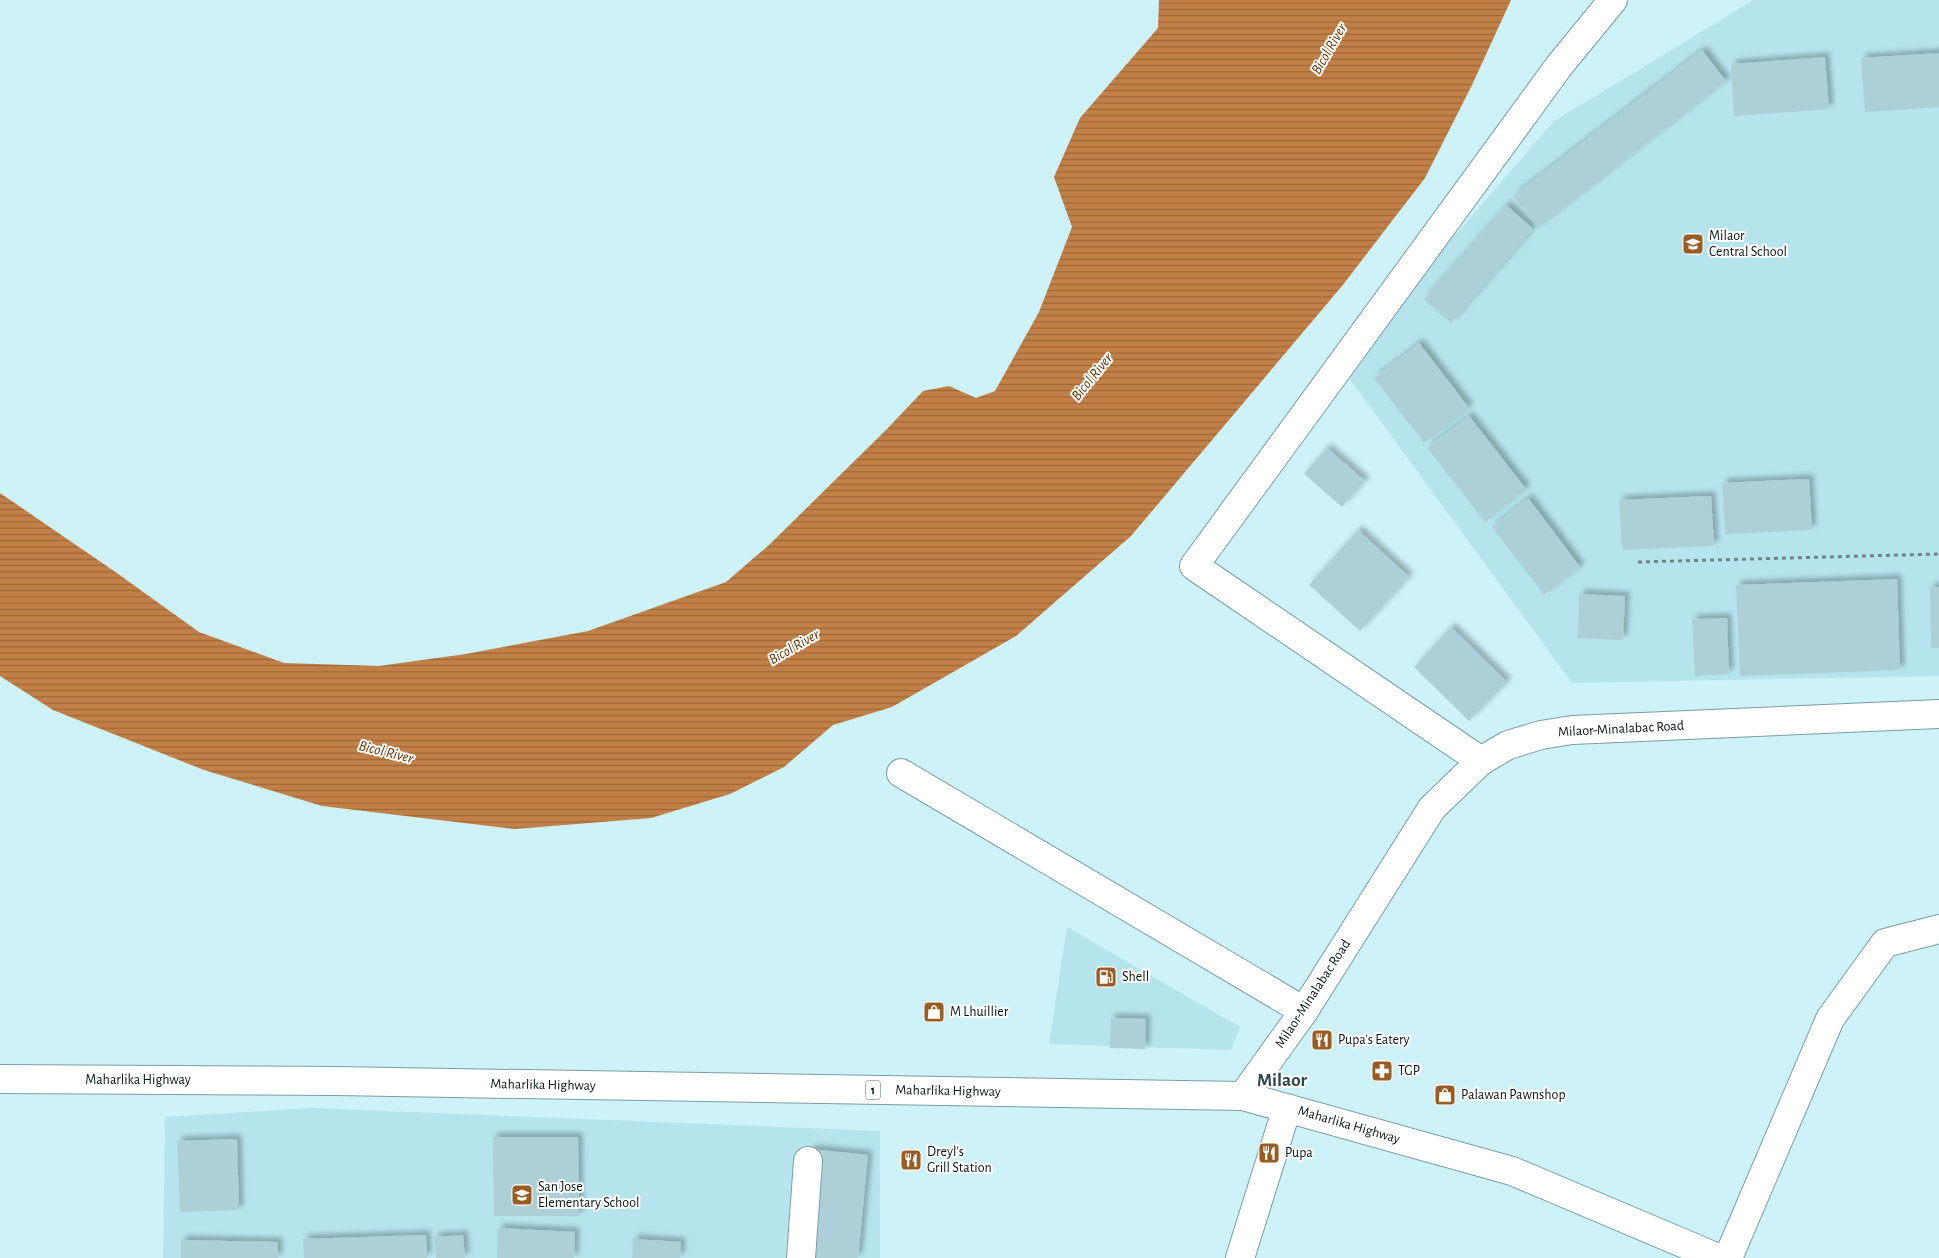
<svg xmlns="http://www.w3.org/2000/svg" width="1939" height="1258" viewBox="0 0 1939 1258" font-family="'Alegreya Sans',sans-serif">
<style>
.built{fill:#b6e4ed}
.water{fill:url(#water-rules)}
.building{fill:#add0d8;filter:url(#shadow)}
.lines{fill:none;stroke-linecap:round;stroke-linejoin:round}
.minor-casing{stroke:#7b9da4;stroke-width:30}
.major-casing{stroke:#7b9da4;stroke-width:30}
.highway-casing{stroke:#7b9da4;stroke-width:30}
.path{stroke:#6d868b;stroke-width:3;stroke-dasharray:4 4;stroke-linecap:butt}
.minor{stroke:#fff;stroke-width:28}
.major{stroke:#fff;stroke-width:28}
.highway{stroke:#fff;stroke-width:28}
.labels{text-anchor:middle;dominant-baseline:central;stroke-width:4;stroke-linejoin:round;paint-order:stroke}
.shield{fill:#fff;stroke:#515a5c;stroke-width:1}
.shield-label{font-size:12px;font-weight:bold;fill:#061316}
.poi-label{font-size:14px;fill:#061316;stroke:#fff;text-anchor:start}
.street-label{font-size:14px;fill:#061316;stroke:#fff}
.water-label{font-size:15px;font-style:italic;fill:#603303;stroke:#fff}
.district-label{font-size:19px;font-weight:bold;fill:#2a4a50;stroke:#fff}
</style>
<defs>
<pattern id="water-rules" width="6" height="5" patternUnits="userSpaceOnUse" patternTransform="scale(1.25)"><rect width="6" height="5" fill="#c28046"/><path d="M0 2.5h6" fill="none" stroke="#9c6839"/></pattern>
<filter id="shadow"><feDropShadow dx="4.5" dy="-4.5" stdDeviation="2.5" flood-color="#0004"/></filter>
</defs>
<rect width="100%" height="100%" fill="#cdf2f9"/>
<!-- built -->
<g class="built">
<path d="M1754,0H1939V676L1572,683L1341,367L1554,121Z"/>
<path d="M1067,927L1240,1027L1231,1050L1049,1044Z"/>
<path d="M312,1108L880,1131V1258H163L165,1117Z"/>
</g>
<!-- water -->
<path class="water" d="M1159,0H1511L1472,85L1425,178L1342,286L1131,536L1016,636L892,707L833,725L784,767L730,794L651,818L515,829L322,806L204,770L53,710L0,676V493L114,571L199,632L284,663L379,666L466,654L588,631L726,582L769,545L887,429L923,391L949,386L976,398L995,391L1039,312L1072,227L1054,177L1080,118L1158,28Z"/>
<!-- building -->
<g class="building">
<path d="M1702,50L1726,81L1538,228L1513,196Z"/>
<path d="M1939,53V107L1865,112L1861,58Z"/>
<path d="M1825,57L1829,109L1734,116L1731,64Z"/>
<path d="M1506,205L1533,229L1451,323L1424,299Z"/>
<path d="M1419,343L1469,408L1424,443L1374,378Z"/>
<path d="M1469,416L1526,489L1485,522L1427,448Z"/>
<path d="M1327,448L1365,481L1342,507L1304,474Z"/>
<path d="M1809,479L1812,530L1725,534L1722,483Z"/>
<path d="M1711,496L1714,546L1622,550L1619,500Z"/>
<path d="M1528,498L1580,567L1544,595L1492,527Z"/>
<path d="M1358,530L1409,577L1360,631L1309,585Z"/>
<path d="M1897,579L1900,670L1740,676L1736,585Z"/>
<path d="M1930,587H1939V648H1931Z"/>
<path d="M1579,594L1625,596L1623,640L1578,638Z"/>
<path d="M1727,618L1729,674L1695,676L1692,619Z"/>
<path d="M1451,627L1507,682L1469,721L1414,667Z"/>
<path d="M1111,1018L1146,1019L1145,1049L1110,1048Z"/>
<path d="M493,1137H578L579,1216H494Z"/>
<path d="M237,1139L239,1210L180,1212L177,1141Z"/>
<path d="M810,1149L868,1155L858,1258H800Z"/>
<path d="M498,1228L575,1232L574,1258H497Z"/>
<path d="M426,1235L427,1258H304L303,1239Z"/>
<path d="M463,1235L465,1258H436L434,1237Z"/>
<path d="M633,1239L681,1242L680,1258H632Z"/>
<path d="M181,1240L278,1242V1258H181Z"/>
</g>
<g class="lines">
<!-- minor casing -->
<g class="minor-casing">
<g id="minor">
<path d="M1481,761L1194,566L1559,66L1613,0"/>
<path d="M901,773L1304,1011"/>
<path d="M801,1258L808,1161"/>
<path d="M1240,1258L1287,1108"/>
<path d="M1728,1258L1830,1019L1885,943L1939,929"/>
</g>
</g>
<!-- major casing -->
<g class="major-casing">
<path id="major" d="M1243,1096L1304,1011L1432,808L1481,761L1508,745L1541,735L1572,730L1939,714"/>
</g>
<!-- highway casing -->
<g class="highway-casing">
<path id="highway" d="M0,1079L336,1081L1243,1096L1512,1171L1718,1258"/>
</g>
<!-- path -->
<path class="path" d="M1638,562L1939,554"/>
<!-- minor -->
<use href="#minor" class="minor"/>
<!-- major -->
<use href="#major" class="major"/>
<!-- highway -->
<use href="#highway" class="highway"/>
</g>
<!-- icons -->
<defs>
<g id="school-square" transform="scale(1.125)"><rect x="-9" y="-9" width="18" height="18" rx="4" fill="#995c21" stroke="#fff"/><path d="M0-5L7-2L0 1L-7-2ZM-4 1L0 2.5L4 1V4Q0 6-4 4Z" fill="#fff"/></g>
<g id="fuel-square" transform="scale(1.125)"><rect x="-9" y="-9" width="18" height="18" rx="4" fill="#995c21" stroke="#fff"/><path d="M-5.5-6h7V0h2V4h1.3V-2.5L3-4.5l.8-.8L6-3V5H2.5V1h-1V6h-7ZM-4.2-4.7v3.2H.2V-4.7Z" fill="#fff"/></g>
<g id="shop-square" transform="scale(1.125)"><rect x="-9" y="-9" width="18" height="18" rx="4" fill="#995c21" stroke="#fff"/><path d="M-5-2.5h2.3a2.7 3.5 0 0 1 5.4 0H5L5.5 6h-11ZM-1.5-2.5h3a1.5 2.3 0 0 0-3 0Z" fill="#fff"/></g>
<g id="restaurant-square" transform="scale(1.125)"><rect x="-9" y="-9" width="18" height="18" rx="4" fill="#995c21" stroke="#fff"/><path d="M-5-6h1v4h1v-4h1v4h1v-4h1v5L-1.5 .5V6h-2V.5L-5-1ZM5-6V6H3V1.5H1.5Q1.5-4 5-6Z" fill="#fff"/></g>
<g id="pharmacy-square" transform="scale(1.125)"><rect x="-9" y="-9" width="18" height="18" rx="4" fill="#995c21" stroke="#fff"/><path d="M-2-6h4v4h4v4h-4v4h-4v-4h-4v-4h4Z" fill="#fff"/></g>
</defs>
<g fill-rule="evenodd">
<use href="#school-square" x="1693" y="244"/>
<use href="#fuel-square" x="1106" y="977"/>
<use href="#shop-square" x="934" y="1012"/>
<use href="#restaurant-square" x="1322" y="1040"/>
<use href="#pharmacy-square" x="1382" y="1071"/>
<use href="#shop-square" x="1445" y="1095"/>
<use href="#restaurant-square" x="1269" y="1153"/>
<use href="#restaurant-square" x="911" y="1160"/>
<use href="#school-square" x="522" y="1195"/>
</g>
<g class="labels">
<!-- shield labels -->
<rect class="shield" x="865.5" y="1080.5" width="15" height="19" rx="4"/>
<g class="shield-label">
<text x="873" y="1090">1</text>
</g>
<!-- poi labels -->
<g class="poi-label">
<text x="1709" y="236">Milaor<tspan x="1709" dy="16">Central School</tspan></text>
<text x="1122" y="977">Shell</text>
<text x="950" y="1012">M Lhuillier</text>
<text x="1338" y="1040">Pupa's Eatery</text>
<text x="1398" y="1071">TGP</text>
<text x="1461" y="1095">Palawan Pawnshop</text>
<text x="927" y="1152">Dreyl's<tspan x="927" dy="16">Grill Station</tspan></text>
<text x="1285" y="1153">Pupa</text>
<text x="538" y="1187">San Jose<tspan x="538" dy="16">Elementary School</tspan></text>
</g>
<!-- street labels -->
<g class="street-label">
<text transform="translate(1621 729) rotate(-3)">Milaor-Minalabac Road</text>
<text transform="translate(1313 994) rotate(-57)">Milaor-Minalabac Road</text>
<text x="138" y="1080">Maharlika Highway</text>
<text transform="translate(543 1085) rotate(1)">Maharlika Highway</text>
<text transform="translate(948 1091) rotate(1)">Maharlika Highway</text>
<text transform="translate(1349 1125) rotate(16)">Maharlika Highway</text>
</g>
<!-- water labels -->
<g class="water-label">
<text transform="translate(1329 49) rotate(-60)">Bicol River</text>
<text transform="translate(1092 377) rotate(-51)">Bicol River</text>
<text transform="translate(794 647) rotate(-30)">Bicol River</text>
<text transform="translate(386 752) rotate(14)">Bicol River</text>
</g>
<!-- district labels -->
<g class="district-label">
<text x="1282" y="1080">Milaor</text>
</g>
</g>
</svg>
